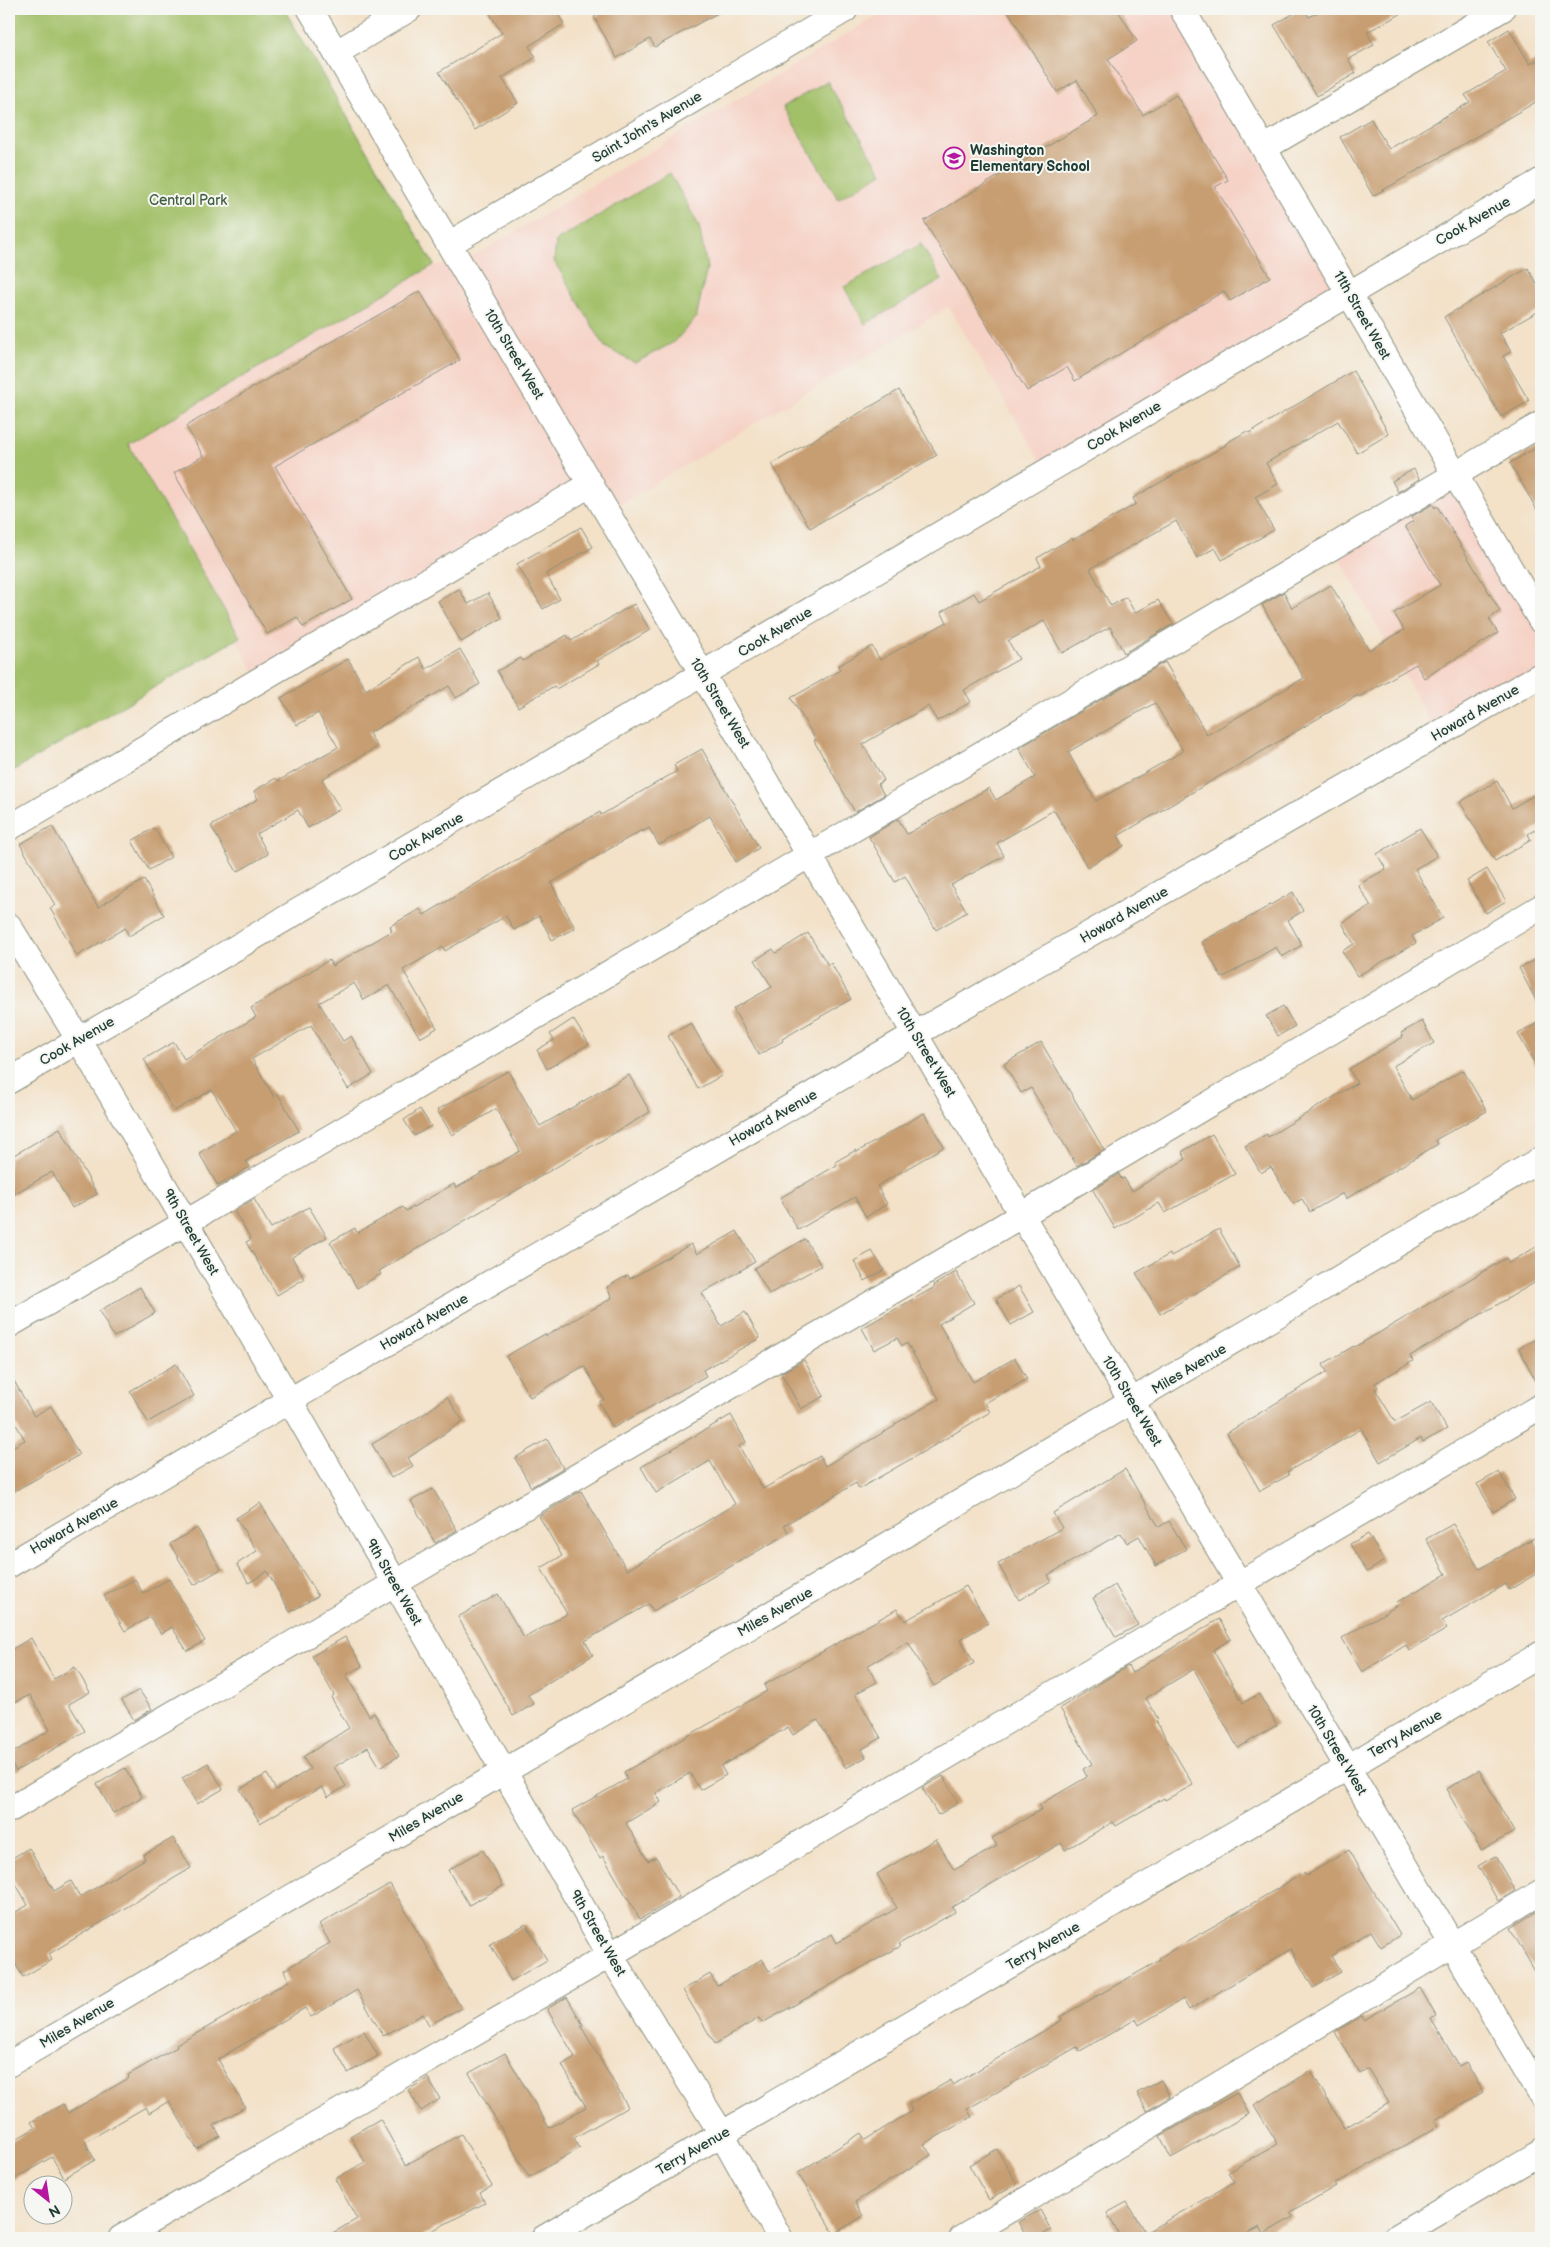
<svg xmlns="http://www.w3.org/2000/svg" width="1550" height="2247" viewBox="0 0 1550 2247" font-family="'Balsamiq Sans',sans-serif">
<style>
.built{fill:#f6d1c5}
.park{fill:#a2c067;stroke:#607e4e}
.building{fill:#c79e72;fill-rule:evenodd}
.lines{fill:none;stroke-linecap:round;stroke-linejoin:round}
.minor-casing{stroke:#898f7e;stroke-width:27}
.minor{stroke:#fff;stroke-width:25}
.labels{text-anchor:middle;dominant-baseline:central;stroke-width:4;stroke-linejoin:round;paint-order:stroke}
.street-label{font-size:14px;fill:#1f3d34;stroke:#f6f6f2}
.poi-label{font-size:14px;font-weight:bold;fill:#1f3d34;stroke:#f6f6f2;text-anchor:start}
.park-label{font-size:14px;fill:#405e41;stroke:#f6f6f2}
</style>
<rect width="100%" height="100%" fill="#f6f6f2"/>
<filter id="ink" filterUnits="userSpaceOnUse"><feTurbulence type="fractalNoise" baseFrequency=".02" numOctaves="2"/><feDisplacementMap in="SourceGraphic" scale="10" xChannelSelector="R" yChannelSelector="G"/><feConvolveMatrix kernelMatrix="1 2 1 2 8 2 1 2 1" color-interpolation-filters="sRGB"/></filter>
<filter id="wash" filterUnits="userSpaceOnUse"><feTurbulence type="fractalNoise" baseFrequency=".0096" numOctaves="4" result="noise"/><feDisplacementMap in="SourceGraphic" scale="20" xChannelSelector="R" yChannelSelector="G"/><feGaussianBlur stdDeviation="1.12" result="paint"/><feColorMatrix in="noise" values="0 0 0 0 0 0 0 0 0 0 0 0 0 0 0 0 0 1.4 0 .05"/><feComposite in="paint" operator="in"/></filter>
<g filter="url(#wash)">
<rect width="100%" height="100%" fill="#f3e1c8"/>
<!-- built -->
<g class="built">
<path d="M889,9H1186L1349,294L1047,472L949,307L607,512L591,484L259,680L127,444L434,265L461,264Z"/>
<path d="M1455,474L1541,621V675L1437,735L1333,546Z"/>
</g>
<!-- park -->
<g class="park">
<path d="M22,9H284L434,265L128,444L240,637L9,773V16Z"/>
<path d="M827,81L882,173L838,199L783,107Z"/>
<path d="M670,173L699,226L707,268L696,318L674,342L635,363L605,347L554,261L556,241Z"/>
<path d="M921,244L942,280L865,324L844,287Z"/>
</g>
<g id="blocks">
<!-- building -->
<g class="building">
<path d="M487,9H555L564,24L529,46L536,57L502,78L518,103L475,130L439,72L502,33Z"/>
<path d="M608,9H725L655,47L650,39L617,58L594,17Z"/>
<path d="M1007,9H1117L1137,41L1108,59L1143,115L1176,95L1228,180L1215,187L1270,277L1230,301L1224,291L1075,381L1067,367L1027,391L924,221L1098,116L1077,80L1057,92Z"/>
<path d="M1301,9H1304L1309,17L1323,9H1410L1367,32L1374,45L1348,59L1356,73L1317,96L1274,25Z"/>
<path d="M1509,29L1530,64L1541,58V99L1373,196L1340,137L1371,119L1389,149L1470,102L1465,95L1506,71L1488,42Z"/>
<path d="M1528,268L1541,290V310L1500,333L1511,352L1503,356L1529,401L1501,417L1444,317Z"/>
<path d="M420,291L460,360L275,466L352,599L303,627L297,617L267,634L174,473L203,456L186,426Z"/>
<path d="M1353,371L1389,434L1357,453L1338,421L1266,463L1278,484L1255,497L1274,530L1222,560L1215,548L1197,558L1176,521L1090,569L1111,606L1126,597L1135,613L1158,600L1173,624L1124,653L1110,627L1062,653L1044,621L1008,641L1019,659L964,690L971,702L937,721L928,706L863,744L884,780L878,784L884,795L855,812L814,741L816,740L791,698L840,670L838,666L872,646L880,660L947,622L941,612L974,593L979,601L1041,566L1037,558L1072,538L1073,540L1136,504L1133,498L1226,445L1225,444L1247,431L1249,433Z"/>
<path d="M899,390L937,455L810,528L772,464Z"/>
<path d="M1541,445V517L1510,463Z"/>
<path d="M1414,469L1419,479L1398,492L1392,481Z"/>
<path d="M1433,504L1435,508L1437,506L1500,611L1489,619L1498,633L1424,678L1416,664L1359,697L1358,695L1118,836L1124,846L1087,867L1054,810L997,843L1004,856L951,885L967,912L936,930L905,876L895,882L869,837L898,819L907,834L989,788L996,800L1035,777L1019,748L1165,662L1207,735L1304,678L1262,605L1284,592L1292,608L1331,585L1369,650L1404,630L1394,613L1440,585L1405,526L1413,521L1411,517ZM1155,703L1183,751L1096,801L1068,752Z"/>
<path d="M581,527L593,547L546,574L560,599L543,609L517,564Z"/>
<path d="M459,589L468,604L488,593L502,618L461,642L438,601Z"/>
<path d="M634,604L650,630L597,661L599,664L556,689L554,686L518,707L497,671L521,658L523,661L567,635L571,641Z"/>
<path d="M460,649L480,684L456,698L449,686L369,733L377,747L322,779L340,809L308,828L298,810L257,834L268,854L237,872L211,826L258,799L254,791L276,778L278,781L338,747L318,713L297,725L281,698L348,659L366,690L419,657L426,669Z"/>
<path d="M702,749L759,848L736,862L710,816L659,845L649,828L642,832V830L551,883L575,928L552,940L539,916L514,930L506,916L445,951L443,947L403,970L437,1028L420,1038L389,985L364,1000L354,983L319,1003L343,1041L351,1036L373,1074L348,1089L311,1025L252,1059L274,1097L278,1094L299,1131L246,1161L250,1167L218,1186L199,1153L236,1131L212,1090L174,1111L144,1059L174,1042L184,1059L256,1017L251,1008L306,974L329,960L332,966L392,931L390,926L420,909L424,915L548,841L600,812L601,815L677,771L674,765Z"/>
<path d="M1497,781L1512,808L1541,791V826L1528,834L1531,840L1495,861L1460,802Z"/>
<path d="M52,826L98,907L144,880L164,915L129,936L125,928L77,956L50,908L55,905L20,844Z"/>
<path d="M154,828L171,857L149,870L132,841Z"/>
<path d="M1420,828L1437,856L1415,869L1443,918L1412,936L1416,943L1357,976L1342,951L1354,944L1342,923L1371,906L1358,885L1386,869L1377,854Z"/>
<path d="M1487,869L1506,901L1486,913L1467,881Z"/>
<path d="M1293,892L1303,911L1288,920L1302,945L1282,957L1276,947L1222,978L1202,942L1235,923L1236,925Z"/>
<path d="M808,933L828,965L831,963L851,999L782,1039L783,1041L759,1055L733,1009L772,987L755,960L773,949L776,953Z"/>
<path d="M1541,956V1010L1519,968Z"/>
<path d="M1283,1006L1295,1026L1278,1036L1266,1016Z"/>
<path d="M573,1019L589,1044L547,1069L537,1050L554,1040L550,1034Z"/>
<path d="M1422,1021L1434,1043L1393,1066L1412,1100L1463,1070L1487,1111L1435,1140L1438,1144L1346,1199L1343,1193L1310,1212L1302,1199L1293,1204L1271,1167L1261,1173L1245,1146L1267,1134L1268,1137L1357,1083L1349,1069L1403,1037L1401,1033Z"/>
<path d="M1541,1021V1074L1518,1034Z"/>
<path d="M691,1023L721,1076L698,1089L668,1036Z"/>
<path d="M1041,1042L1104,1150L1077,1166L1031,1088L1021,1093L1004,1064Z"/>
<path d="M508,1071L540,1126L629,1075L650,1112L425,1244L379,1271L381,1274L357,1288L330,1242L355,1228L357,1233L403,1207L406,1211L454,1184L456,1188L520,1151L496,1109L452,1135L437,1110Z"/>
<path d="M420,1109L431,1126L414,1136L404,1120Z"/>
<path d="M924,1113L944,1147L877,1186L887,1204L866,1217L855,1197L798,1230L780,1198L837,1165L835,1162L856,1150L857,1152Z"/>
<path d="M60,1128L97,1194L72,1208L52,1172L9,1197V1158Z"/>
<path d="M1212,1134L1235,1174L1165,1213L1159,1203L1115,1229L1093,1190L1119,1174L1121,1179L1124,1178L1132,1191L1186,1159L1182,1152Z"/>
<path d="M254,1199L271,1228L309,1207L327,1237L292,1257L304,1279L277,1295L246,1242L251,1239L234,1211Z"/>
<path d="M1219,1229L1240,1267L1160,1314L1136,1273L1170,1254L1171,1256Z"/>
<path d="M737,1231L755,1262L702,1293L721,1326L745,1312L760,1338L703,1370L706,1376L613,1428L599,1402L604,1399L584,1366L530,1397L506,1356L545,1334L546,1336L612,1298L607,1287L628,1275L630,1279L691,1244L697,1254Z"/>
<path d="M805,1239L821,1266L769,1294L754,1268Z"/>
<path d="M1541,1244V1279L1410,1356L1413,1361L1375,1383L1378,1387L1375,1389L1395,1422L1431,1402L1447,1429L1423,1442L1421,1438L1380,1462L1361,1429L1287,1472L1289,1475L1260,1491L1227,1433L1327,1372L1323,1364L1354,1346L1355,1347L1506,1258L1509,1263Z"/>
<path d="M872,1251L884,1270L865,1281L854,1261Z"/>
<path d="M956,1272L974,1303L939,1324L973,1382L1015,1358L1027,1379L985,1403L990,1412L940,1442L859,1489L856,1483L784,1525L789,1533L653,1611L649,1604L585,1641L593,1655L528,1695L534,1704L513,1716L458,1617L498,1594L524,1638L567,1614L541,1568L562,1556L539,1516L581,1491L627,1570L735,1504L710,1461L656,1493L641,1467L731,1415L746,1442L739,1446L763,1489L820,1456L825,1466L895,1426V1424L939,1399L907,1343L902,1346L897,1338L874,1350L862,1328L935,1287L934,1285Z"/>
<path d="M1019,1286L1034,1312L1011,1325L996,1299Z"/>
<path d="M140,1287L155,1313L114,1337L99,1311Z"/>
<path d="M1541,1336V1391L1519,1348Z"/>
<path d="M804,1360L824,1396L801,1409L781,1373Z"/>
<path d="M176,1364L194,1396L148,1422L130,1391Z"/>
<path d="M9,1372L34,1416L51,1406L79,1455L9,1494V1449L25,1440L9,1412Z"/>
<path d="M447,1397L463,1421L408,1458L413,1466L391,1478L372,1444L424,1414Z"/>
<path d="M547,1439L563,1468L531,1487L515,1458Z"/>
<path d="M1125,1469L1159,1527L1169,1521L1186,1549L1156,1566L1139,1536L1127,1543L1121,1533L1048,1575L1051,1581L1019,1600L998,1564L1062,1528L1053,1513Z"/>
<path d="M1499,1472L1515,1499L1493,1512L1477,1484Z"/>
<path d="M433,1489L457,1530L435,1543L411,1501Z"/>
<path d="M260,1503L318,1596L290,1612L267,1571L249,1583L237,1564L257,1551L236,1518Z"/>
<path d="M1453,1524L1479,1569L1534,1538L1541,1549V1571L1509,1590L1506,1584L1442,1621L1447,1629L1409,1651L1406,1645L1362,1672L1342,1638L1398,1605L1397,1602L1446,1574L1426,1539Z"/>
<path d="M197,1528L221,1569L194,1585L170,1544Z"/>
<path d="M1368,1534L1384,1561L1367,1572L1350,1544Z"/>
<path d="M135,1579L143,1594L169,1579L205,1641L187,1651L172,1627L161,1634L150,1617L125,1631L104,1596Z"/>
<path d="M1115,1585L1138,1625L1116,1637L1093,1598Z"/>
<path d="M966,1586L988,1623L961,1639L974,1663L934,1686L908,1642L867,1666L877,1682L855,1694L881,1738L862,1749L866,1757L846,1768L818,1720L793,1735L788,1727L721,1766L726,1775L700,1790L690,1773L656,1793L661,1802L626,1823L648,1861L656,1857L679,1897L640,1919L603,1856L600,1858L572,1810L627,1779L624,1772L767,1691L764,1685L897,1609L905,1621Z"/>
<path d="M1219,1619L1231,1639L1213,1650L1243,1703L1259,1694L1277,1725L1238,1748L1194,1669L1146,1698L1158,1719L1156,1721L1193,1785L1165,1800L1164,1798L1116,1826L1113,1822L1065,1850L1061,1843L952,1907L955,1912L899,1944L901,1946L762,2023L759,2018L715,2044L683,1990L710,1974L717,1986L762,1959L769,1971L832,1934L837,1943L897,1908L877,1874L936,1839L954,1870L997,1846L992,1838L1042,1809L1039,1805L1087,1777L1083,1769L1092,1764L1060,1708L1128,1666L1132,1673Z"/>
<path d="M345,1637L362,1666L346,1675L369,1716L374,1713L399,1756L380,1767L368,1747L334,1767L346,1786L328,1797L322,1787L260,1823L240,1789L267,1774L276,1790L310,1769L303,1757L349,1728L331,1697L334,1695L312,1656Z"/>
<path d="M31,1638L54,1679L75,1667L90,1692L69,1704L85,1731L16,1771L9,1759V1755L50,1730L30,1695L9,1705V1651Z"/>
<path d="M139,1690L152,1709L134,1720L122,1700Z"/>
<path d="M208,1763L223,1789L197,1804L182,1778Z"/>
<path d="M125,1768L142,1797L113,1813L97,1784Z"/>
<path d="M1479,1770L1514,1832L1481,1850L1446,1789Z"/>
<path d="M943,1776L958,1803L938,1815L922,1788Z"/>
<path d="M173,1838L191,1868L49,1954L52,1960L23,1977L9,1953V1916L28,1905L9,1872V1860L29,1848L54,1891L71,1881L80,1897L145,1859L143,1855Z"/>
<path d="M483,1850L503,1886L469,1905L448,1870Z"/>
<path d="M1349,1850L1400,1935L1381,1947L1371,1931L1331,1956L1341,1972L1313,1988L1291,1949L1189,2010L1183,1999L1139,2025L1136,2019L1080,2051L1077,2047L967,2109L972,2117L924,2144L931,2155L855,2202L863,2216L834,2234L798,2173L861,2133L865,2140L912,2111L909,2104L951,2080L953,2085L1062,2020L1060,2017L1160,1960L1159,1958L1304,1873L1306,1876Z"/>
<path d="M1495,1856L1515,1891L1498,1901L1478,1866Z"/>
<path d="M390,1884L461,2008L429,2025L423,2014L383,2036L357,1990L311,2017L305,2008L218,2059L245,2107L214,2125L220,2136L197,2149L169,2101L149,2113L146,2107L85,2142L95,2160L64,2178L52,2157L9,2182V2143L35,2128L31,2122L63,2104L68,2113L129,2078L128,2075L177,2047L176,2045L289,1981L284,1970L330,1943L319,1924Z"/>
<path d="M1541,1909V1982L1510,1928Z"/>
<path d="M526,1924L547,1960L511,1981L490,1944Z"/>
<path d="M1420,1988L1436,2016L1431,2019L1459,2066L1466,2062L1483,2092L1436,2120L1439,2126L1335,2184L1336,2186L1290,2213L1293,2217L1264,2234L1260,2227L1240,2238H1121L1107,2213L1127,2202L1145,2233L1234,2182L1228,2172L1278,2144L1254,2105L1311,2071L1344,2128L1389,2103L1368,2069L1360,2074L1335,2032L1362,2016L1364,2020Z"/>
<path d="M567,1997L583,2025L581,2026L628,2107L574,2138L580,2148L529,2177L469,2073L505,2053L549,2128L586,2107L562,2065L575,2057L547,2009Z"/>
<path d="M364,2031L378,2056L348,2073L334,2048Z"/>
<path d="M428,2078L440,2099L421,2111L408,2090Z"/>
<path d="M1161,2080L1170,2097L1147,2111L1137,2093Z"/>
<path d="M1237,2093L1249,2114L1171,2158L1160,2136Z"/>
<path d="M380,2119L406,2165L461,2134L492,2186L480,2193L485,2203L418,2238H324L357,2219L335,2179L365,2162L350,2136Z"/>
<path d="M997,2149L1017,2184L989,2200L969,2165Z"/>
<path d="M1040,2210L1051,2230L1036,2238H1028L1018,2222Z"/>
</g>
</g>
</g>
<g filter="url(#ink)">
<use href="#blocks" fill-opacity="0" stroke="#898f7e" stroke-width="1"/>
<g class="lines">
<!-- minor casing -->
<g class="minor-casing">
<g id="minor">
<path d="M310,9L1541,2095"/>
<path d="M1182,9L1541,621"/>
<path d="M336,53L409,9"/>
<path d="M1264,148L1502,9"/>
<path d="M449,244L845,10"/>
<path d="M9,828L591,484"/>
<path d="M9,926L79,1040L290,1401L610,1955L722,2134L780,2238"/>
<path d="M9,1081L1541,181"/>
<path d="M9,1325L185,1223L1541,424"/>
<path d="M9,1565L915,1034L1541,675"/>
<path d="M9,1810L1022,1215L1541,907"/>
<path d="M9,2064C519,1761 1031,1463 1541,1159"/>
<path d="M121,2238L610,1955L1541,1406"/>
<path d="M544,2238L1541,1654"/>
<path d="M962,2238L1541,1892"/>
<path d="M1395,2238L1541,2152"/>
</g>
</g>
<!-- minor -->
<use href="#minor" class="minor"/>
</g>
</g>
<!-- icons -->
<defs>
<g id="school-ring" transform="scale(1.125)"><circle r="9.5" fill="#f6f6f2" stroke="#b5179e" stroke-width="1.5"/><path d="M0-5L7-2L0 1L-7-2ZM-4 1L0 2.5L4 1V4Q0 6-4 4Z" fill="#b5179e"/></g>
</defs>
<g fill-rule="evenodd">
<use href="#school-ring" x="954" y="158"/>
</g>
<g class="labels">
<!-- street labels -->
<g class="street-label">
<text transform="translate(647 127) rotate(-31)">Saint John's Avenue</text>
<text transform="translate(1473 221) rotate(-30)">Cook Avenue</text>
<text transform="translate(1362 315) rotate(60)">11th Street West</text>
<text transform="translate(514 354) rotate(59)">10th Street West</text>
<text transform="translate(1124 426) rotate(-31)">Cook Avenue</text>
<text transform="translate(775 632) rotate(-31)">Cook Avenue</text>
<text transform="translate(720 703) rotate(59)">10th Street West</text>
<text transform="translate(1475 713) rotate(-30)">Howard Avenue</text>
<text transform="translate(426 837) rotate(-30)">Cook Avenue</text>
<text transform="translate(1124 915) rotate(-30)">Howard Avenue</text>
<text transform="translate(77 1041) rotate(-30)">Cook Avenue</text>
<text transform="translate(926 1052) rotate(59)">10th Street West</text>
<text transform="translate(773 1118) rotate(-30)">Howard Avenue</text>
<text transform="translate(191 1232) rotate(60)">9th Street West</text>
<text transform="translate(424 1322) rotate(-30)">Howard Avenue</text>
<text transform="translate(1189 1369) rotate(-31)">Miles Avenue</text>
<text transform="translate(1132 1401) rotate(59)">10th Street West</text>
<text transform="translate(74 1526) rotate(-30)">Howard Avenue</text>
<text transform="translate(394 1582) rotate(60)">9th Street West</text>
<text transform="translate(775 1612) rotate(-30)">Miles Avenue</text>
<text transform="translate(1405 1734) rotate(-30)">Terry Avenue</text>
<text transform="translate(1337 1750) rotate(59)">10th Street West</text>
<text transform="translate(426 1817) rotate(-31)">Miles Avenue</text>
<text transform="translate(598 1933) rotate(60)">9th Street West</text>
<text transform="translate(1043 1946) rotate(-30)">Terry Avenue</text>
<text transform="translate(77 2023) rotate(-31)">Miles Avenue</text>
<text transform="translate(693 2151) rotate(-30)">Terry Avenue</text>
</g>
<!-- poi labels -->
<g class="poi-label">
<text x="970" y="150">Washington<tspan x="970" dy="16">Elementary School</tspan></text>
</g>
<!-- park labels -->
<g class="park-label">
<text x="188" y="200">Central Park</text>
</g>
</g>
<!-- margin -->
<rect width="1550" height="2247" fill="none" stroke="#f6f6f2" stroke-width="30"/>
<!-- north arrow -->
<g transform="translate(48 2200) rotate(150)"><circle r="24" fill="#f6f6f2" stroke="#a0aca6"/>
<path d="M0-4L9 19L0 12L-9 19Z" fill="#b5179e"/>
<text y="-8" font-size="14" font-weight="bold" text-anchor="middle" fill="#1f3d34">N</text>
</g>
</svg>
